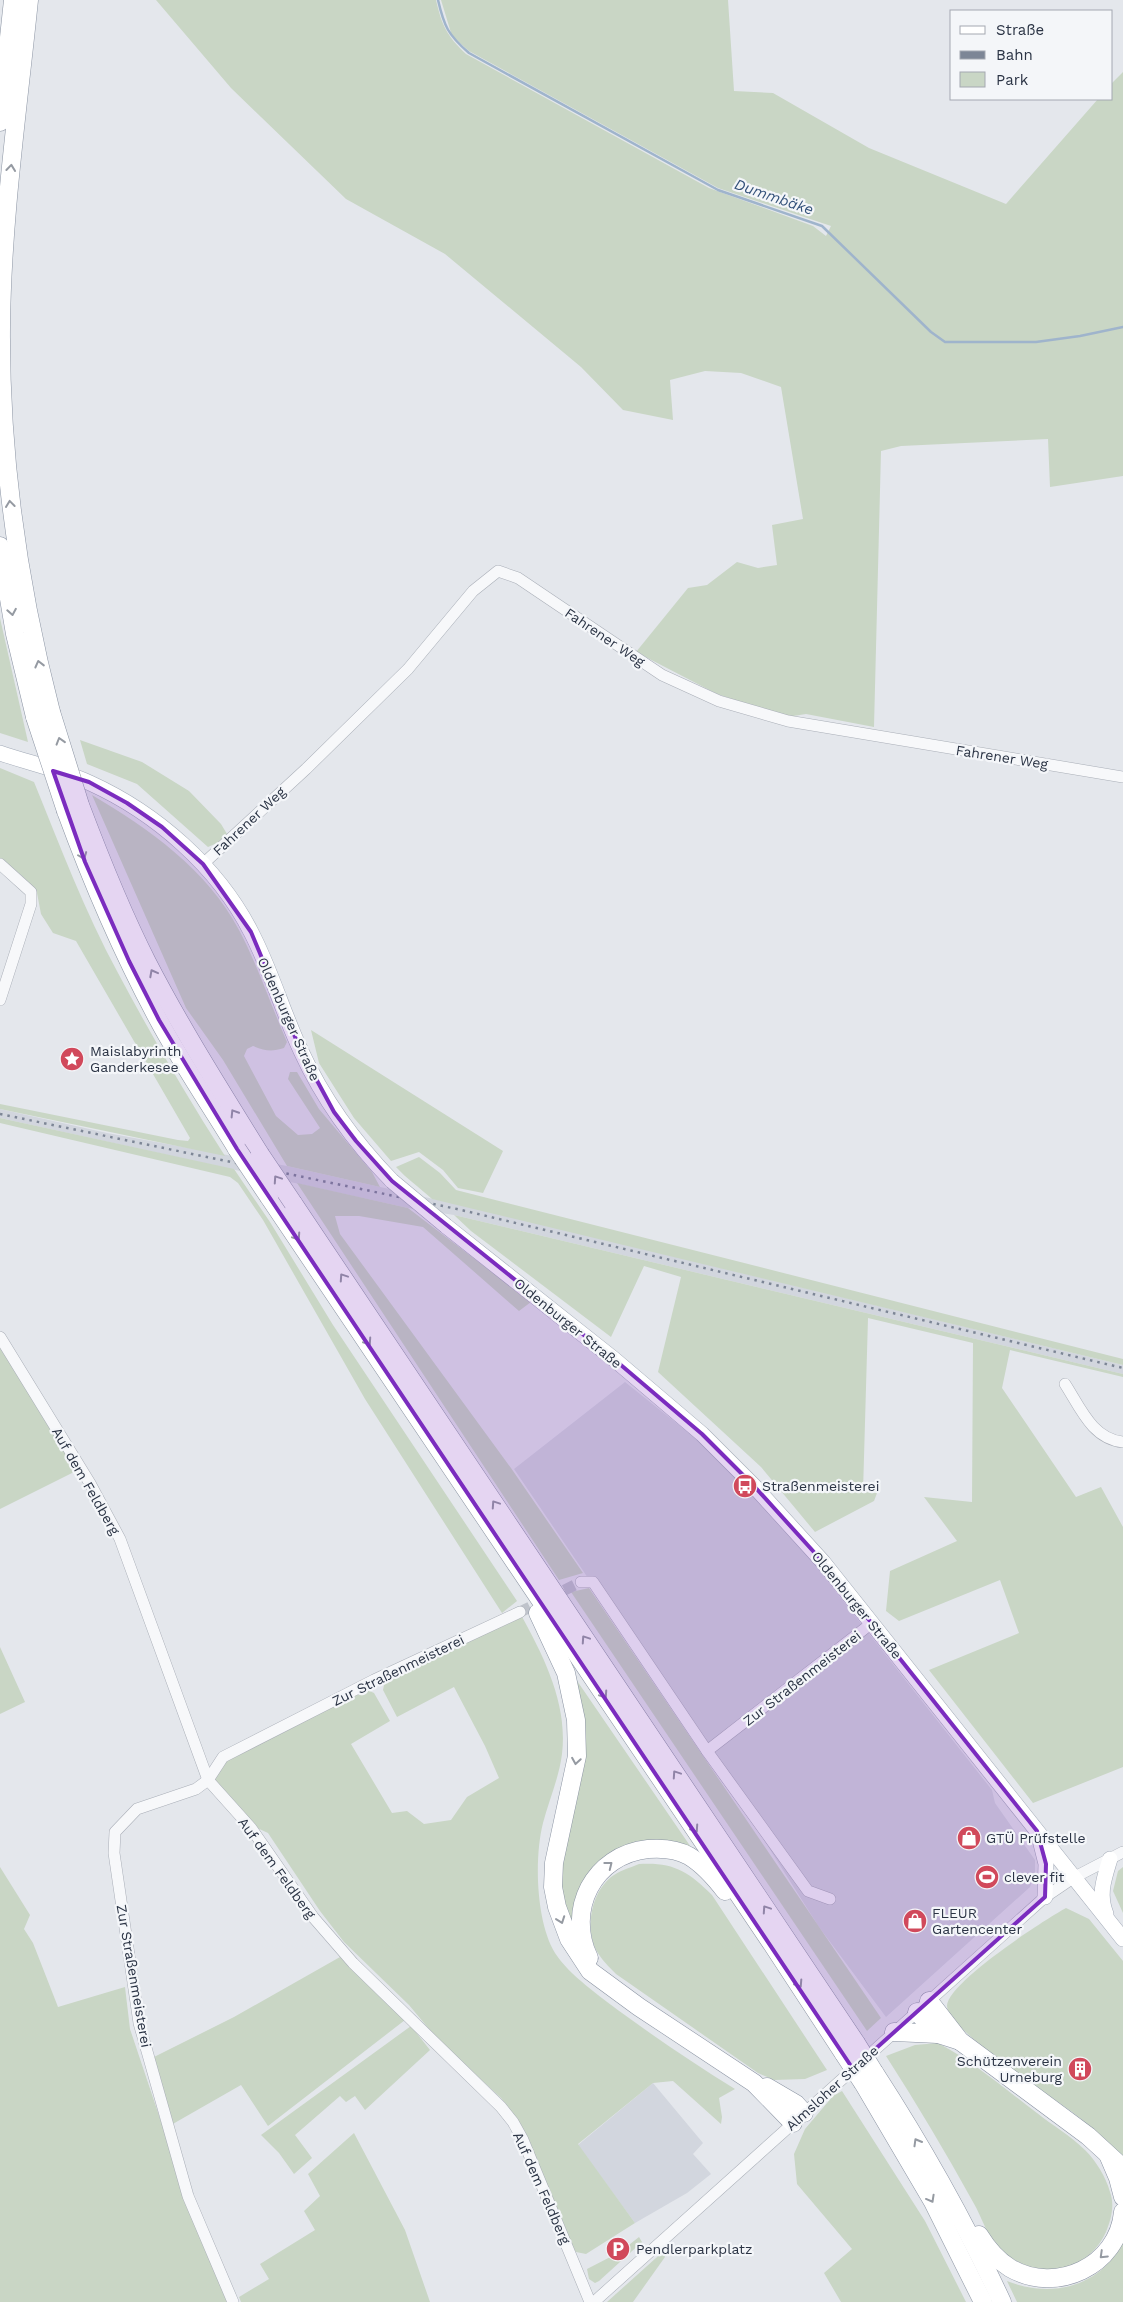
<svg xmlns="http://www.w3.org/2000/svg" width="1123" height="2302" viewBox="0 0 1123 2302" font-family="'Work Sans',sans-serif">
<style>
.built{fill:#d2d6de}
.green{fill:#c9d6c5}
.lines{fill:none;stroke-linecap:round;stroke-linejoin:round}
.stream{stroke:#9fb4cc;stroke-width:2.5}
.minor-tunnel{stroke:#bfc3cb;stroke-width:11;stroke-dasharray:11 5.5;stroke-linecap:butt}
.minor-casing{stroke:#a9aeb7;stroke-width:12}
.major-casing{stroke:#a3abb8;stroke-width:16}
.highway-casing{stroke:#8b94a3;stroke-width:19}
.minor{stroke:#f7f8fa;stroke-width:11}
.major{stroke:#fff;stroke-width:15}
.highway{stroke:#fff;stroke-width:18}
.rail{stroke:#7d8696;stroke-width:2.5;stroke-dasharray:2.5 5;stroke-linecap:butt}
.major-bridge-casing{stroke:#a3abb8;stroke-width:16;stroke-linecap:butt}
.highway-bridge-casing{stroke:#8b94a3;stroke-width:19;stroke-linecap:butt}
.major-bridge{stroke:#fff;stroke-width:15}
.highway-bridge{stroke:#fff;stroke-width:18}
.oneway{stroke:#959aa2}
.marked{fill:#7b2cbf;fill-opacity:0.2;stroke:#7b2cbf;stroke-width:4;stroke-linejoin:round}
.labels{text-anchor:middle;dominant-baseline:central;stroke-width:4.5;stroke-linejoin:round;paint-order:stroke}
.street-label{font-size:14px;fill:#2b3445;stroke:#f4f6f9}
.poi-label{font-size:14px;fill:#2b3445;stroke:#f4f6f9;text-anchor:start}
.water-label{font-size:15px;font-style:italic;fill:#34527a;stroke:#f4f6f9}
</style>
<rect width="100%" height="100%" fill="#e4e7ec"/>
<!-- built -->
<g class="built">
<path d="M0,1109L107,1133L287,1166L478,1209L1123,1365V1374L454,1215L408,1208L0,1118Z"/>
<path d="M625,1382L705,1446L785,1527L992,1790L995,1803L1035,1860V1873L1030,1887L886,2017L819,1927L762,1837L635,1652L584,1572L514,1469Z"/>
<path d="M653,2083L703,2143L693,2154L711,2174L687,2193L635,2223L578,2145Z"/>
</g>
<!-- green -->
<g class="green">
<path d="M156,0H436C442,26 447,36 466,54L709,188L813,226L826,236L831,226L718,188L469,51L452,36L441,0H728L734,91L773,93L869,148L1006,204L1098,99H1112V83L1123,72V476L1050,487L1048,439L901,446L881,451L874,727L806,714L787,717L717,694L636,652L688,588L707,585L737,562L758,568L777,565L772,525L803,519L781,387L741,373L705,371L670,380L673,420L623,410L581,367L445,254L346,199L231,88Z"/>
<path d="M0,618L28,742L0,733Z"/>
<path d="M80,740L142,762L189,791L221,824L227,834L217,843L208,847L137,784L87,764Z"/>
<path d="M0,768L34,782C60,846 85,912 118,973C151,1035 187,1097 225,1156L0,1109V1104L178,1140L188,1141L190,1138L76,941L53,933L41,914L37,893L21,875L0,858Z"/>
<path d="M92,795C149,829 207,869 239,930C258,966 271,1005 287,1042L284,1048C272,1052 265,1051 253,1046L247,1049L244,1056L276,1116L298,1135L312,1134L320,1128L288,1079L290,1072H297L319,1109L372,1172L380,1187L287,1166L223,1060L186,1008Z"/>
<path d="M311,1030L503,1151L483,1193L458,1188L443,1170L419,1152L391,1161L354,1118L319,1063Z"/>
<path d="M0,1118L234,1169L270,1222L333,1325L517,1601L502,1613L365,1399L263,1220L238,1183L230,1177L0,1123Z"/>
<path d="M419,1157L440,1173L456,1190L1123,1359V1365L432,1199C419,1187 407,1179 396,1167Z"/>
<path d="M297,1183L408,1208L531,1302L519,1311L423,1227L359,1216H335L340,1234L511,1468L583,1573L559,1580Z"/>
<path d="M454,1215L1123,1374V1377L1010,1350L1002,1388L1076,1497L1101,1487L1123,1527V1767L1033,1803L929,1670L1019,1633L1000,1580L899,1621L886,1611L890,1571L957,1541L924,1497L972,1502L973,1343L868,1318L863,1492L877,1493L874,1501L815,1532L761,1467L658,1372L681,1277L644,1266L611,1337L471,1231Z"/>
<path d="M0,1348L78,1470L0,1509Z"/>
<path d="M589,1588L881,2018L867,2031L571,1592Z"/>
<path d="M521,1615C544,1657 568,1704 562,1754C559,1778 549,1800 543,1823C534,1858 536,1922 555,1953C569,1975 601,1997 622,2013C659,2040 696,2065 735,2089L719,2098L722,2117L721,2124L673,2081L653,2083L578,2144L635,2223L586,2254L576,2252L572,2248L511,2111L501,2098L439,2041L409,2005L344,1942L320,1911L268,1833L253,1826L214,1781L216,1772L228,1757L365,1689L374,1693L390,1721L351,1744L392,1813L407,1811L424,1824L451,1820L467,1797L499,1778L485,1746L454,1687L397,1717L383,1690L385,1680Z"/>
<path d="M0,1647L25,1702L0,1714Z"/>
<path d="M571,1672L697,1856L674,1844L585,1879L578,1891L570,1929L559,1887L565,1829L573,1803Z"/>
<path d="M639,1864C673,1862 688,1871 712,1895L827,2070L805,2079L774,2080L758,2073L616,1974C609,1967 601,1959 596,1950C585,1928 591,1893 611,1877C619,1871 629,1868 639,1864Z"/>
<path d="M0,1867L30,1915L24,1929L33,1943L58,2007L125,1987L130,2029L194,2220L227,2302H0Z"/>
<path d="M1123,1867V1913L1113,1891L1118,1871Z"/>
<path d="M1066,1908L1089,1919L1123,1961V2161C1110,2146 1095,2131 1080,2118C1058,2100 947,2030 947,2006C947,1983 1044,1920 1066,1908Z"/>
<path d="M340,1957L405,2020L268,2126L241,2085L171,2125L152,2058L234,2017Z"/>
<path d="M411,2026L430,2050L365,2110L355,2096L346,2102L340,2096L295,2135L312,2158L294,2174L279,2153L261,2135Z"/>
<path d="M938,2043C974,2062 1005,2089 1037,2113C1052,2125 1071,2136 1085,2150C1096,2161 1106,2177 1110,2192C1115,2205 1111,2220 1106,2232C1086,2276 1032,2281 999,2248C987,2237 982,2217 973,2202C946,2153 917,2104 886,2056L915,2045Z"/>
<path d="M842,2091L925,2221L966,2302H841L824,2273L852,2249L797,2184L794,2154L805,2129L833,2096Z"/>
<path d="M354,2133L405,2230L430,2302H241L239,2297L269,2279L260,2264L315,2230L304,2211L320,2196L308,2174Z"/>
<path d="M639,2237L642,2242L599,2281L595,2283L589,2279L587,2269L620,2252Z"/>
<path d="M1123,2242V2302H1017L1007,2281C1052,2299 1100,2287 1123,2242Z"/>
<path d="M666,2249L665,2257L633,2302H607Z"/>
</g>
<g class="lines">
<!-- stream -->
<path class="stream" d="M438,0C444,26 448,35 469,53L718,190L822,226L931,332L945,342H1036L1080,336L1123,327"/>
<!-- minor-tunnel -->
<path class="minor-tunnel" d="M520,1612L581,1582"/>
<!-- minor casing -->
<g class="minor-casing">
<g id="minor">
<path d="M0,864L31,892V904L0,1000"/>
<path d="M203,864L306,769L408,669L473,591L498,571L518,578L662,675L719,701L788,721L1123,777"/>
<path d="M0,1337L91,1485L120,1539L208,1780L251,1828L313,1917L353,1963L501,2107L513,2122L523,2140L590,2302"/>
<path d="M1065,1384C1080,1407 1092,1439 1123,1442"/>
<path d="M581,1582H593L707,1751L808,1891L830,1899"/>
<path d="M707,1751L872,1623"/>
<path d="M233,2302L188,2196L139,2023L114,1853L115,1832L137,1809L196,1789L208,1780L223,1757L374,1680L520,1612"/>
<path d="M594,2302L1045,1897L1073,1878L1123,1852"/>
</g>
</g>
<!-- major casing -->
<g class="major-casing">
<g id="major">
<path d="M0,753C29,763 62,770 90,783C156,813 218,867 251,932C271,970 283,1013 301,1051C324,1101 354,1142 392,1181"/>
<path d="M446,1226L615,1360L702,1434L754,1486L823,1562L1123,1939"/>
<path d="M1040,1840L1046,1864L1045,1897"/>
<path d="M1106,1914C1098,1894 1104,1879 1110,1859"/>
</g>
</g>
<!-- highway casing -->
<g class="highway-casing">
<g id="highway">
<path d="M29,0C18,109 2,218 1,327C0,458 18,585 51,712"/>
<path d="M0,122L13,0"/>
<path d="M0,546L15,634L35,717"/>
<path d="M80,805C100,858 121,911 147,962C181,1028 221,1091 260,1154"/>
<path d="M66,811C92,882 122,952 158,1019C182,1064 211,1106 237,1149"/>
<path d="M269,1197L772,1944L844,2054"/>
<path d="M293,1203L856,2043"/>
<path d="M538,1613L566,1673L576,1720L577,1756L554,1863L553,1887L557,1907L569,1939L590,1971L639,2007L754,2083L793,2123"/>
<path d="M589,1958C566,1910 593,1855 648,1849C661,1848 677,1849 689,1856C704,1865 715,1878 725,1891"/>
<path d="M929,2001L960,2041L1088,2136L1123,2168"/>
<path d="M917,2012L938,2034"/>
<path d="M894,2032L938,2034L960,2041"/>
<path d="M874,2072C922,2146 965,2222 1002,2302"/>
<path d="M863,2083L933,2202L983,2302"/>
<path d="M767,2087L796,2104L804,2113"/>
<path d="M1109,2157L1118,2178L1123,2197"/>
<path d="M979,2235C987,2248 997,2260 1010,2268C1056,2295 1118,2266 1123,2212"/>
</g>
</g>
<!-- minor -->
<use href="#minor" class="minor"/>
<!-- major -->
<use href="#major" class="major"/>
<!-- highway -->
<use href="#highway" class="highway"/>
<!-- rail -->
<path class="rail" d="M0,1114L457,1209L1123,1368"/>
<!-- major-bridge casing -->
<g class="major-bridge-casing">
<path id="major-bridge" d="M392,1181L446,1226"/>
</g>
<!-- highway-bridge casing -->
<g class="highway-bridge-casing">
<g id="highway-bridge">
<path d="M51,712L80,805"/>
<path d="M35,717L66,811"/>
<path d="M237,1149L269,1197"/>
<path d="M260,1154L293,1203"/>
<path d="M856,2043L874,2072"/>
<path d="M844,2054L863,2083"/>
</g>
</g>
<!-- major-bridge -->
<use href="#major-bridge" class="major-bridge"/>
<!-- highway-bridge -->
<use href="#highway-bridge" class="highway-bridge"/>
</g>
<!-- one-way arrows -->
<defs><path id="oneway-chevron" d="M-2-3.5L2.5 0L-2 3.5" fill="none" stroke-width="1.6" stroke-linecap="round" stroke-linejoin="round" transform="scale(1.25)"/></defs>
<g class="oneway">
<use href="#oneway-chevron" transform="translate(11 168) rotate(-84)"/>
<use href="#oneway-chevron" transform="translate(10 504) rotate(-97)"/>
<use href="#oneway-chevron" transform="translate(12 612) rotate(80)"/>
<use href="#oneway-chevron" transform="translate(39 664) rotate(-104)"/>
<use href="#oneway-chevron" transform="translate(60 741) rotate(-107)"/>
<use href="#oneway-chevron" transform="translate(83 856) rotate(69)"/>
<use href="#oneway-chevron" transform="translate(153 973) rotate(-118)"/>
<use href="#oneway-chevron" transform="translate(234 1113) rotate(-122)"/>
<use href="#oneway-chevron" transform="translate(277 1179) rotate(-124)"/>
<use href="#oneway-chevron" transform="translate(297 1237) rotate(56)"/>
<use href="#oneway-chevron" transform="translate(343 1277) rotate(-124)"/>
<use href="#oneway-chevron" transform="translate(368 1342) rotate(56)"/>
<use href="#oneway-chevron" transform="translate(495 1504) rotate(-124)"/>
<use href="#oneway-chevron" transform="translate(585 1639) rotate(-124)"/>
<use href="#oneway-chevron" transform="translate(604 1695) rotate(56)"/>
<use href="#oneway-chevron" transform="translate(576 1761) rotate(99)"/>
<use href="#oneway-chevron" transform="translate(676 1774) rotate(-124)"/>
<use href="#oneway-chevron" transform="translate(695 1829) rotate(56)"/>
<use href="#oneway-chevron" transform="translate(609 1865) rotate(-38)"/>
<use href="#oneway-chevron" transform="translate(766 1909) rotate(-124)"/>
<use href="#oneway-chevron" transform="translate(561 1920) rotate(70)"/>
<use href="#oneway-chevron" transform="translate(799 1984) rotate(57)"/>
<use href="#oneway-chevron" transform="translate(917 2142) rotate(-120)"/>
<use href="#oneway-chevron" transform="translate(931 2199) rotate(61)"/>
<use href="#oneway-chevron" transform="translate(1103 2255) rotate(136)"/>
</g>
<!-- marked area -->
<path class="marked" d="M53,771L89,782L127,803L162,827L203,864L251,932L301,1051L334,1112L356,1141L392,1181L615,1360L702,1434L754,1486L823,1562L1037,1831L1046,1864L1045,1897L853,2069L237,1149L159,1020L129,961L85,862Z"/>
<!-- icons -->
<defs>
<g id="sight-disc" transform="scale(1.25)"><circle r="9.5" fill="#d1495b" stroke="#f4f6f9"/><path d="M0-6L1.8-2.2L6-1.7L2.9 1.2L3.7 5.4L0 3.3L-3.7 5.4L-2.9 1.2L-6-1.7L-1.8-2.2Z" fill="#fff"/></g>
<g id="bus-disc" transform="scale(1.25)"><circle r="9.5" fill="#d1495b" stroke="#f4f6f9"/><path d="M-5-6H5V4H4V6H2V4H-2V6H-4V4H-5ZM-3.5-4V0h7V-4ZM-3.5 1.2v1.5H-2V1.2ZM2 1.2v1.5H3.5V1.2Z" fill="#fff"/></g>
<g id="shop-disc" transform="scale(1.25)"><circle r="9.5" fill="#d1495b" stroke="#f4f6f9"/><path d="M-5-2.5h2.3a2.7 3.5 0 0 1 5.4 0H5L5.5 6h-11ZM-1.5-2.5h3a1.5 2.3 0 0 0-3 0Z" fill="#fff"/></g>
<g id="stadium-disc" transform="scale(1.25)"><circle r="9.5" fill="#d1495b" stroke="#f4f6f9"/><path d="M0-5a6.5 5 0 1 0 0 10a6.5 5 0 1 0 0-10ZM-3.5-1.8h7v3.6h-7Z" fill="#fff"/></g>
<g id="building-disc" transform="scale(1.25)"><circle r="9.5" fill="#d1495b" stroke="#f4f6f9"/><path d="M-4-6H4V6H1V3H-1V6H-4ZM-2.5-4.3h1.7v1.8h-1.7ZM.8-4.3h1.7v1.8H.8ZM-2.5-1h1.7V.8h-1.7ZM.8-1h1.7V.8H.8Z" fill="#fff"/></g>
<g id="parking-disc" transform="scale(1.25)"><circle r="9.5" fill="#d1495b" stroke="#f4f6f9"/><path d="M-3.5-5.5H1a3.5 3.5 0 0 1 0 7H-1V5.5H-3.5ZM-1-3.4V-.6H.8a1.4 1.4 0 0 0 0-2.8Z" fill="#fff"/></g>
</defs>
<g fill-rule="evenodd">
<use href="#sight-disc" x="72" y="1059"/>
<use href="#bus-disc" x="745" y="1486"/>
<use href="#shop-disc" x="969" y="1838"/>
<use href="#stadium-disc" x="987" y="1877"/>
<use href="#shop-disc" x="915" y="1921"/>
<use href="#building-disc" x="1080" y="2069"/>
<use href="#parking-disc" x="618" y="2249"/>
</g>
<g class="labels">
<!-- street labels -->
<g class="street-label">
<text transform="translate(605 637) rotate(34)">Fahrener Weg</text>
<text transform="translate(1002 757) rotate(9)">Fahrener Weg</text>
<text transform="translate(249 821) rotate(-43)">Fahrener Weg</text>
<text transform="translate(289 1019) rotate(66)">Oldenburger Straße</text>
<text transform="translate(568 1323) rotate(39)">Oldenburger Straße</text>
<text transform="translate(86 1481) rotate(60)">Auf dem Feldberg</text>
<text transform="translate(857 1605) rotate(51)">Oldenburger Straße</text>
<text transform="translate(398 1670) rotate(-26)">Zur Straßenmeisterei</text>
<text transform="translate(802 1678) rotate(-38)">Zur Straßenmeisterei</text>
<text transform="translate(277 1868) rotate(54)">Auf dem Feldberg</text>
<text transform="translate(134 1976) rotate(80)">Zur Straßenmeisterei</text>
<text transform="translate(832 2088) rotate(-42)">Almsloher Straße</text>
<text transform="translate(542 2188) rotate(66)">Auf dem Feldberg</text>
</g>
<!-- poi labels -->
<g class="poi-label">
<text x="90" y="1051">Maislabyrinth<tspan x="90" dy="16">Ganderkesee</tspan></text>
<text x="762" y="1486">Straßenmeisterei</text>
<text x="986" y="1838">GTÜ Prüfstelle</text>
<text x="1004" y="1877">clever fit</text>
<text x="932" y="1913">FLEUR<tspan x="932" dy="16">Gartencenter</tspan></text>
<text x="1062" y="2061" text-anchor="end">Schützenverein<tspan x="1062" dy="16">Urneburg</tspan></text>
<text x="636" y="2249">Pendlerparkplatz</text>
</g>
<!-- water labels -->
<g class="water-label">
<text transform="translate(774 197) rotate(19)">Dummbäke</text>
</g>
</g>
<!-- legend -->
<rect x="950" y="10" width="162" height="90" fill="#f4f6f9" stroke="#a4a8b1"/>
<rect x="960" y="26" width="25" height="8" fill="#ffffff" stroke="#a4a8b1"/>
<text x="996" y="35" font-size="15" fill="#2b3445">Straße</text>
<rect x="960" y="51" width="25" height="8" fill="#7d8696" stroke="#a4a8b1"/>
<text x="996" y="60" font-size="15" fill="#2b3445">Bahn</text>
<rect x="960" y="72" width="25" height="15" fill="#c9d6c5" stroke="#a4a8b1"/>
<text x="996" y="85" font-size="15" fill="#2b3445">Park</text>
</svg>
